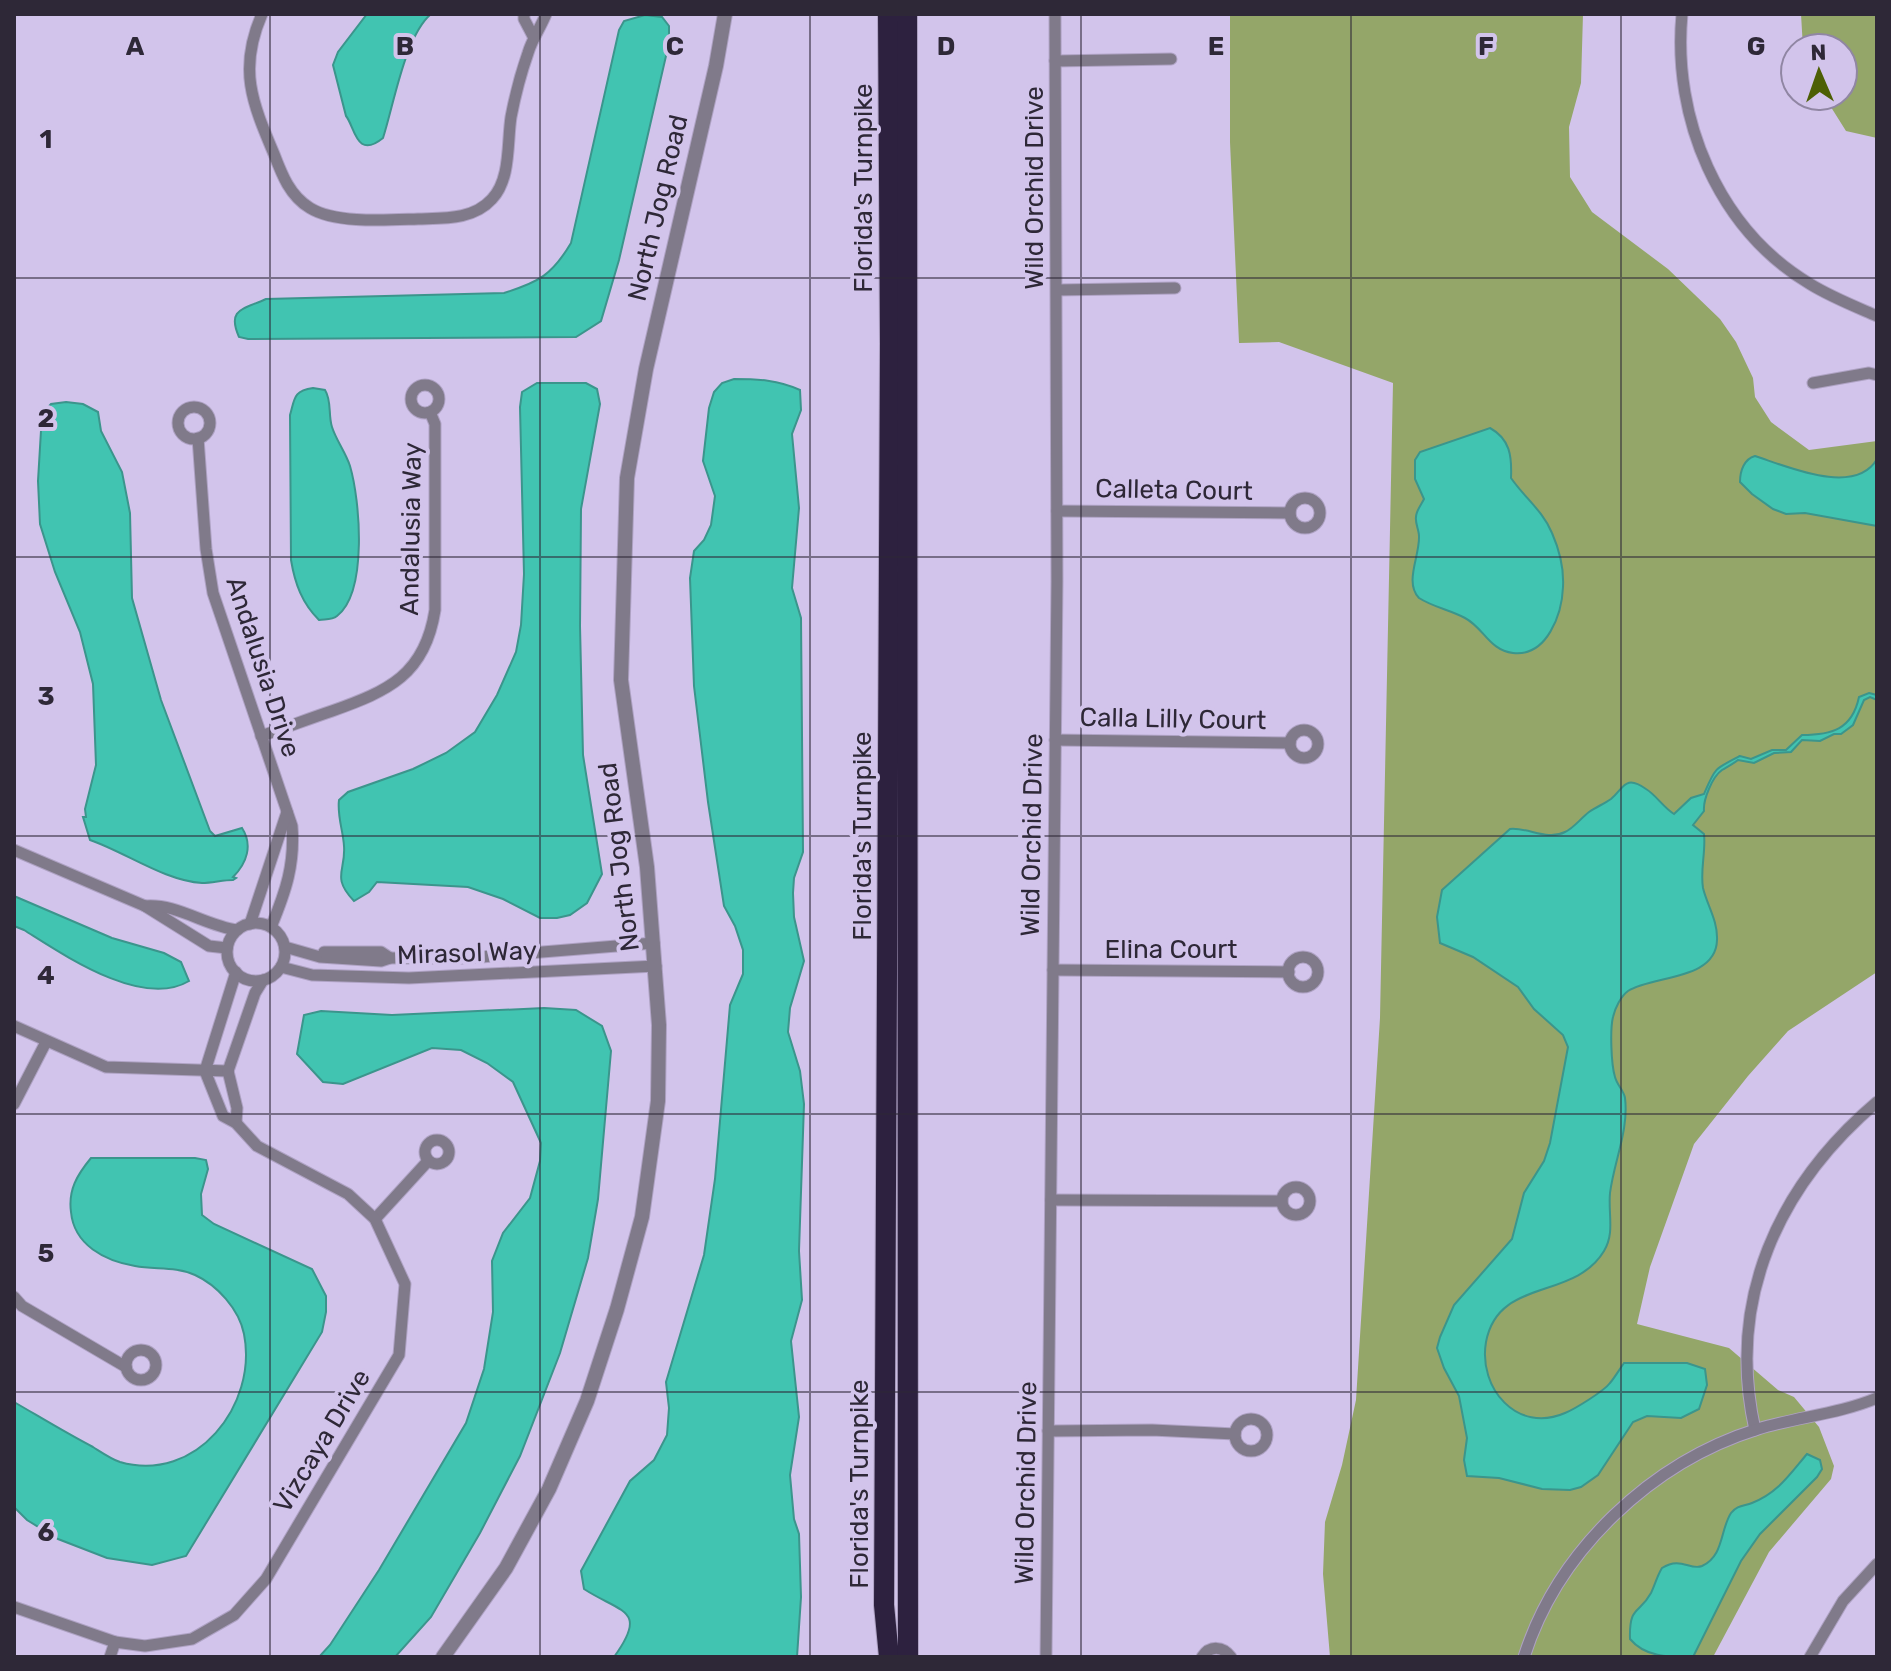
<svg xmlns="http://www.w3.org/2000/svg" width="1891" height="1671" viewBox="0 0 1891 1671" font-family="Rubik,sans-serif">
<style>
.green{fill:#94a669}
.water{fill:#41c4b1;stroke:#3b958c;stroke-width:2}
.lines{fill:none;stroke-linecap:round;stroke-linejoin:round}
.minor-casing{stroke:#aea2c3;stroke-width:13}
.tertiary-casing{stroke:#aea2c3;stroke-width:16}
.motorway-casing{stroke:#aea2c3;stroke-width:22}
.minor{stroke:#807a8a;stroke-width:11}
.tertiary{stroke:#807a8a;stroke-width:14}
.motorway{stroke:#2d213f;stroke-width:20}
.grid{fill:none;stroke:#2e2837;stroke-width:2;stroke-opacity:0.55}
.labels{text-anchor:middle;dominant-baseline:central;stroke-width:8;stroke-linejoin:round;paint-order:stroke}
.street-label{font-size:26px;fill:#2e2837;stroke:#d2c4eb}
.grid-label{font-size:26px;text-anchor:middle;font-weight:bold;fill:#2e2837;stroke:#d2c4eb;stroke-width:8;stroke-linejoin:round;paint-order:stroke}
</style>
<rect width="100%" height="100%" fill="#d2c4eb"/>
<!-- green -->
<g class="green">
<path d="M1230,14H1583L1581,83L1569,127L1570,177L1592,212L1668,269L1720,319L1736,342L1753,378L1755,397L1771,422L1809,450L1877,441V972L1788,1031L1748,1076L1694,1144L1650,1267L1637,1324L1729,1348L1778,1390L1794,1397L1819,1427L1834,1466L1831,1479L1769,1552L1713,1657H1330L1323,1574L1325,1522L1342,1465L1356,1400L1380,1018L1393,383L1279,342L1239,343L1230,142Z"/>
<path d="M1801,14H1877V138L1846,131L1824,96H1843V48H1803Z"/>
</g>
<!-- water -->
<g class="water">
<path d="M367,14H431C405,36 394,104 383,138C356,160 355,127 346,116L333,65L338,52Z"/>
<path d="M645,15L662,17L669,26V43L619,260L601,321L576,337L248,339L239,337C226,308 245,309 266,299L504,293C539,282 552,275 571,243L619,30L624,21Z"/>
<path d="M734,379C758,379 778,380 800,390L801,410L792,434L799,508L792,588L801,618L803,852L794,878L793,893L794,917L804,961L790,1008L788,1032L800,1071L804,1104L799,1251L802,1300L791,1341L799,1417L790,1475L794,1519L799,1534L801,1597L797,1657H614C649,1609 621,1613 584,1589L581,1571L630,1481L654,1460L667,1435L669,1408L666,1382L704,1255L715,1179L730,1005L743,974V950L735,926L724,906L708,802L694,686L690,578L694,551L704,540L711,525L715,496L703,461L709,408L714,392L722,383Z"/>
<path d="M537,383H586L597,389L600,404L581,509L580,626L583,755L602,874L587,903L570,915L557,918H540L503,899L468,887L377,882L369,892L354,901C331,877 346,871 344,846C343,830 337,816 339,800L348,792L413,769L446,753L475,732L497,695L516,652L521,625L524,574L520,407L522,392Z"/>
<path d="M313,388L325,390C332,401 328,415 332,427C336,440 346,453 350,466C360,500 368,592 337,616C332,620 326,619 319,620C302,603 295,584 291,560L290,415C295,398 293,391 313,388Z"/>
<path d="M66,402L83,404L98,412L101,431L122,472L130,513L132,598L161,700L210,831L215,836L242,828C253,845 247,863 233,877L236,878L233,880C223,880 212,883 202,883C165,881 125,852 90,840L83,817H86L85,809L96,765L93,684L80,632L55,572L40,524L38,481L42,414L51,404Z"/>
<path d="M1490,428C1510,439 1512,456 1511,478C1524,497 1543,511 1552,533C1559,549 1564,569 1563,587C1562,614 1547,657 1513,653C1489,650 1484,628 1465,618C1450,610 1433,607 1419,598C1404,582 1420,556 1419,536C1419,530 1415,523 1416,517C1416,511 1421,505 1424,499L1415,479V460L1420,452Z"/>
<path d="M1755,456C1786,466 1855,497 1877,459V526L1805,513L1786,514L1773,509L1752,494L1740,482C1740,471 1744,459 1755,456Z"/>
<path d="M1869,693L1877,695V700L1870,697L1864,700L1853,725L1841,734H1834L1820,741L1802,740L1791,752L1774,753L1754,763L1738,760C1733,764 1727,767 1722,770C1712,777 1703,800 1704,811L1693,825L1704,834C1706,851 1700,870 1703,888C1707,905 1718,921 1717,940C1716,981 1652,975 1628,991C1621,996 1615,1008 1613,1017C1610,1029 1611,1064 1615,1077C1617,1085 1624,1091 1625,1098C1629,1130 1614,1161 1610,1193C1608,1214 1615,1233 1604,1251C1574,1301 1498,1277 1486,1342C1478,1388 1517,1434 1565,1413C1575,1409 1604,1391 1610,1383C1615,1377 1619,1370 1624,1363H1687L1705,1369L1707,1385L1699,1409L1681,1418L1647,1416L1633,1422L1598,1475L1581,1487L1570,1490L1542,1489L1499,1478L1467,1476L1464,1460L1467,1438L1459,1396L1444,1368L1437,1348L1440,1337L1454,1305L1512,1239L1524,1193L1544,1161L1550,1143L1568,1047L1563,1035L1534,1009L1518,987L1473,957L1440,943L1437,917L1442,890L1510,829C1528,827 1547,841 1565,832C1574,828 1581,818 1589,812C1596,807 1604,804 1611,799C1624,788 1625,774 1646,789C1656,795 1663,807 1674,814L1691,798L1704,794C1715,768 1714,769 1740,756L1751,759L1772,750H1786L1802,735C1831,735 1852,730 1859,697Z"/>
<path d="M14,896L112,938L164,953L181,962L189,981C142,1009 64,955 24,930L14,926Z"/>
<path d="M544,1008L576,1010L602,1026L611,1051L598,1199L588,1258L560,1353L520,1456L480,1533L431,1617L395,1657H319L330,1645L379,1570L466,1423L484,1369L493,1312L492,1261L503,1233L530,1198L540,1161L541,1143L513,1082L487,1063L461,1050L432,1048L343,1084L323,1082L297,1054L304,1015L321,1011L392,1015Z"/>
<path d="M91,1158H195L206,1160L208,1169L201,1194L202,1215L214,1224L312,1269L326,1296V1312L322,1332L186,1556L152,1565L107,1558L58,1539L27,1520L14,1507V1402C40,1417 66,1433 93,1447C101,1452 111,1459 120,1462C196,1484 258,1405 244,1334C239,1309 217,1285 195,1275C175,1266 155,1270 135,1266C105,1261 74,1245 71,1212C68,1190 77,1175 91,1158Z"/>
<path d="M1807,1454L1820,1460L1822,1469L1817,1477L1760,1534L1741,1561L1693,1657C1670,1657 1646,1658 1630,1639C1629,1605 1639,1615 1651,1593C1655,1585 1657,1576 1662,1568C1681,1556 1690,1571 1702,1566C1724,1556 1720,1530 1731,1513C1737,1505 1744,1506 1752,1503C1778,1493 1790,1474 1807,1454Z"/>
</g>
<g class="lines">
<!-- minor casing -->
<g class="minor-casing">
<g id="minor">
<path d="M262,14C238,69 252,102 274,154C282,175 290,196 310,208C336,224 388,220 418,219C444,218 473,220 492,199C511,179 507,143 511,117C515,96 521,73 528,53C532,39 541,27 546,14"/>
<path d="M524,14V19L534,38"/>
<path d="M1682,14C1672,118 1718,229 1810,284C1831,297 1854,306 1877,316"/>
<path d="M1055,61L1171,59"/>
<path d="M1057,290L1175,288"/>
<path d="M1813,383L1869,373L1877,375"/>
<circle cx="425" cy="399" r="14"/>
<circle cx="194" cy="423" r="16"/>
<path d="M198,438L206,549L213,593L292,826C295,864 286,891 271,927"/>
<circle cx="1305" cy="513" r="15"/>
<path d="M1057,511L1290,513"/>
<circle cx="1304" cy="744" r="14"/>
<path d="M261,736C285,728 308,719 332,711C388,691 425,675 435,610V424L430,412"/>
<path d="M1055,740L1290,743"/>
<path d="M14,850L145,906L209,946L227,948"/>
<path d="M145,906C176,903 206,926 237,930"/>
<circle cx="256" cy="952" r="29"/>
<path d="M250,924L287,812"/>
<path d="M285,947L320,957L381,961L390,958H468L654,943"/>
<path d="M324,952H381L390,958"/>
<circle cx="1303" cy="972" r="15"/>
<path d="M281,967L312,975L409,978L656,966"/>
<path d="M1053,970L1289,972"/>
<path d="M14,1026L106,1067L228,1071"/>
<path d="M228,1071L255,993L263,980"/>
<path d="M228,1071L237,1108L236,1123"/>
<path d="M14,1104L46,1042"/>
<circle cx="437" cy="1152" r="12"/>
<circle cx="1296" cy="1201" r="14"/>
<path d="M1051,1200L1282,1201"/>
<path d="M375,1219L428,1161"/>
<path d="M14,1297L22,1306L126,1367"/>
<circle cx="141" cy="1365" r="15"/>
<circle cx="1251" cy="1435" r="16"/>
<path d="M1755,1430C1726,1300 1778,1186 1877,1102"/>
<path d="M1048,1431L1152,1430L1235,1434"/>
<path d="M14,1607L115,1642L145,1646L192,1639L234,1615L266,1579L399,1355L405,1284L375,1219L348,1194L257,1146L236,1123L223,1116L205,1071L236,972"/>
<path d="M110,1657L115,1642"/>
<path d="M1046,1657L1057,581L1055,14"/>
<path d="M1202,1657C1210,1645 1223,1646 1231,1657"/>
<path d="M1524,1657C1558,1550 1652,1462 1758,1429C1797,1417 1839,1414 1877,1398"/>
<path d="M1810,1657L1843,1601L1877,1564"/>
</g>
</g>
<!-- tertiary casing -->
<g class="tertiary-casing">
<path id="tertiary" d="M443,1657L506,1568L549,1489L587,1401L617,1309L642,1217L658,1101L659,1025L647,867L621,680L627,478L646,369L716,66L725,14"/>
</g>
<!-- motorway casing -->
<g class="motorway-casing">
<g id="motorway">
<path d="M888,14L890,343L884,1605L889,1657"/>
<path d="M907,14L908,1657"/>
</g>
</g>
<!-- minor -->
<use href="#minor" class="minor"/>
<!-- tertiary -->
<use href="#tertiary" class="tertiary"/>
<!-- motorway -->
<use href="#motorway" class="motorway"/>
</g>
<!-- grid -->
<path class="grid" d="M270,14V1657M540,14V1657M810,14V1657M1081,14V1657M1351,14V1657M1621,14V1657M14,278H1877M14,557H1877M14,836H1877M14,1114H1877M14,1392H1877"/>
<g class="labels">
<!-- street labels -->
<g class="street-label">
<text transform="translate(863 188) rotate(-90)">Florida's Turnpike</text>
<text transform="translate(1034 188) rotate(-90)">Wild Orchid Drive</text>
<text transform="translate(658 208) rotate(-77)">North Jog Road</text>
<text transform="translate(1174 490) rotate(1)">Calleta Court</text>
<text transform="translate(411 529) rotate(-89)">Andalusia Way</text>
<text transform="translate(263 667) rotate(72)">Andalusia Drive</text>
<text transform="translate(1173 719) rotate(1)">Calla Lilly Court</text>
<text transform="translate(1032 835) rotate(-89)">Wild Orchid Drive</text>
<text transform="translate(862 836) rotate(-90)">Florida's Turnpike</text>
<text transform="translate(619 857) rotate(-97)">North Jog Road</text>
<text x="1171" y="949">Elina Court</text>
<text transform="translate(467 953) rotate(-2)">Mirasol Way</text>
<text transform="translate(322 1441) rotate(-59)">Vizcaya Drive</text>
<text transform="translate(1026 1483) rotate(-89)">Wild Orchid Drive</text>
<text transform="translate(859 1484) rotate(-90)">Florida's Turnpike</text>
</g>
</g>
<g class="grid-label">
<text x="135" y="55">A</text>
<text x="405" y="55">B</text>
<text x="675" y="55">C</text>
<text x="946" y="55">D</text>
<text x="1216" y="55">E</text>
<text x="1486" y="55">F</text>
<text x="1756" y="55">G</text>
<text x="46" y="148">1</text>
<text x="46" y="427">2</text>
<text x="46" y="705">3</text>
<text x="46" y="984">4</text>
<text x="46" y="1262">5</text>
<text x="46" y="1541">6</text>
</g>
<!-- border -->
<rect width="1891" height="1671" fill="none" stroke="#2e2837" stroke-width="32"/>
<!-- north arrow -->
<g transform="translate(1819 72) rotate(358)"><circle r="38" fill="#d2c4eb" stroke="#9086a3" stroke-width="2"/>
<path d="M0-6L14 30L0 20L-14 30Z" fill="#4d5f04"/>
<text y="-12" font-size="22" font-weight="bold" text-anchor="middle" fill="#2e2837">N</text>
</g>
</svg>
